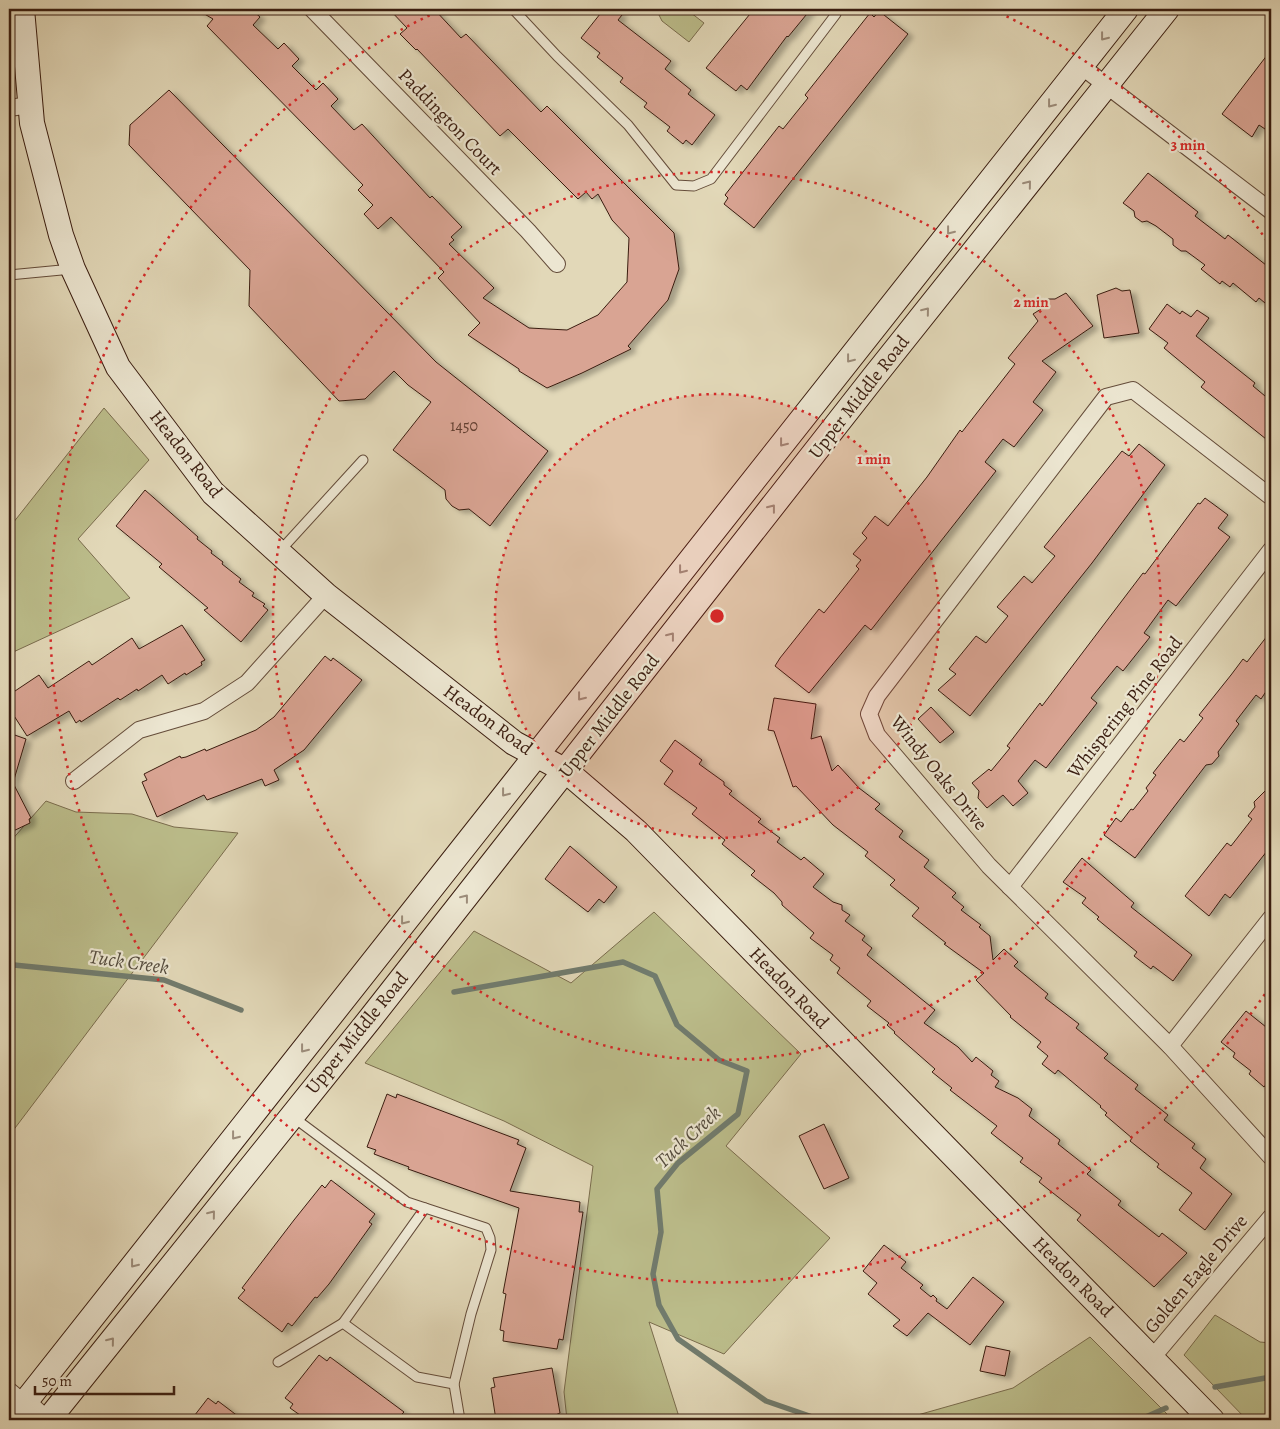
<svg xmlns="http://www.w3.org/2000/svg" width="1280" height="1429" viewBox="0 0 1280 1429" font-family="Alegreya,serif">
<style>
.green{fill:#bbbc8a;stroke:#7a6c4d}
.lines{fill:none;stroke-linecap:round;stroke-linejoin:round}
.stream{stroke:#717b6d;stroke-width:5.5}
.building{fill:#d9a493;stroke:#3a1d10;filter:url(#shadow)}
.lane-casing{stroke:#644c3a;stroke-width:11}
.street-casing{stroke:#644c3a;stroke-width:18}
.secondary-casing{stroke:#3a1d10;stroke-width:26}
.lane{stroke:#ece6d1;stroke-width:9}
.street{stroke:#ece6d1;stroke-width:16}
.secondary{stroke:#ece6d1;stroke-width:24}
.oneway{stroke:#9c8c7a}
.ring{fill:none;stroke:#d62828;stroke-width:2.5;stroke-dasharray:2.5 5}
.labels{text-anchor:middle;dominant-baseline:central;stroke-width:4.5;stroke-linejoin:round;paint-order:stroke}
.number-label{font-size:16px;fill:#623f31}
.street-label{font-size:19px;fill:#3a1d10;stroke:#ece6d1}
.water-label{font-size:20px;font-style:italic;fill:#554c3e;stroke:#ece6d1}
.centre{fill:#d62828;stroke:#ece6d1;stroke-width:2.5}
.ring-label{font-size:15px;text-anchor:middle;font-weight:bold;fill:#d62828;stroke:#ece6d1;stroke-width:4.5;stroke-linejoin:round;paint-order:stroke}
</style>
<defs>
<filter id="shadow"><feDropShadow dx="5.5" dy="3" stdDeviation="2.5" flood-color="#0004"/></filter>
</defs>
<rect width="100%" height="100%" fill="#e2d8b8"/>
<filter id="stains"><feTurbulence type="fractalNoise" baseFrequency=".004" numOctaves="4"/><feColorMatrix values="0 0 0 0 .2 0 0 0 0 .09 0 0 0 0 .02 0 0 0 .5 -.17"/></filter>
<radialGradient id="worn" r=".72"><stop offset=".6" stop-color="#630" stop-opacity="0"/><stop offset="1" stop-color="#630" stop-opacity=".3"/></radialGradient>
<!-- green -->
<g class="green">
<path d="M656,9H686L704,23L689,42L662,21Z"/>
<path d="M104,408L149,460L78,539L130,598L9,654V528Z"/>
<path d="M46,801L76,812L132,814L174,827L238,833L9,1136V843Z"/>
<path d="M654,912L801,1054L726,1146L830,1238L724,1354L649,1322L680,1420H567L564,1392L593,1166L504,1121L365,1063L474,931L571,983Z"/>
<path d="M1215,1315L1260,1342L1271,1343V1420H1247L1184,1355Z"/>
<path d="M1090,1337L1173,1420H900L1013,1388Z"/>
</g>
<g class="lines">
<!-- stream -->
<g class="stream">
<path d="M9,968L14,965L164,980L241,1010"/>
<path d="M454,992L623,962L655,976L677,1025L719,1060L747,1071L738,1114L678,1163L657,1189L661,1232L653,1274L659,1305L678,1339L766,1401L821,1420"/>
<path d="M1215,1387L1271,1377"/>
<path d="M1139,1420L1166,1408"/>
</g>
</g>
<!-- building -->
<g class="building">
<path d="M196,9H251L260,17L253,25L278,49L284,43L299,59L292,66L316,90L323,83L338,99L331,106L354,130L362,124L430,198L432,196L462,227L451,237L454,240L449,244L494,288L483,298L529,328L567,330L598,315L627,282L629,238L612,220L598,194L592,199L586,192L578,199L508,129L500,136L417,49L416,50L400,34L407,28L389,9H434L461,38L466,34L541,112L547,106L674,233L679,269L668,300L628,346L631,349L582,373L547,388L519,371V369L468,335L480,323L438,278L444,272L391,217L378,229L364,214L373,205L358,190L363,185L207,26L213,19Z"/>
<path d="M604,9H613L622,15L618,20L671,61L665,69L691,90L688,94L715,115L692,145L686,140L683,144L667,131L670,127L644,107L647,103L620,82L623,78L597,57L600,53L581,38Z"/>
<path d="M754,9H811L788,37L787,36L747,90L741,85L736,91L706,68Z"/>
<path d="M879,11L908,34L754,228L724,204L728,198L725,195L779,126L783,129L795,114L808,98L805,95L870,13L874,17Z"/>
<path d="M1271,50V121L1265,129L1259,125L1252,137L1222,114Z"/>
<path d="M169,90L436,362L548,451L490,526L469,509L459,510L452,506L446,499L445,490L393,450L431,402L408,385L394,371L365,399L339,401L249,306L250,270L129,145L130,125Z"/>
<path d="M1148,173L1198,212L1195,216L1225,239L1228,235L1271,269V308L1259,298L1256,302L1233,283L1230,287L1222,281L1220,284L1201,269L1205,265L1186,251H1181L1173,245V239L1156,226L1147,221L1142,222L1135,217L1134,211L1123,203Z"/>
<path d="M1116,288L1122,291L1130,290L1139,333L1104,338L1097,295Z"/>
<path d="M1066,293L1093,326L1042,361L1056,372L1033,402L1043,410L1014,447L1003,439L985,462L996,471L871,630L865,625L809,693L775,666L780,658L819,609L824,613L859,569L856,566L861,560L853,554L867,538L862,533L875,516L888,526L927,477L960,430L962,432L1015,364L1008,358L1038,321L1033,314L1041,309L1043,303L1048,299H1055Z"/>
<path d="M1167,304L1180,314L1182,311L1191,317L1197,310L1209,318L1196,336L1255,383L1253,386L1271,401V443L1201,387L1205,382L1164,348L1168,343L1149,329Z"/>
<path d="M1139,444L1165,465L1092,563L970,716L938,690L956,674L949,669L976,636L986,643L1008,616L997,607L1024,576L1032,583L1055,556L1044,547L1122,451L1129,456Z"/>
<path d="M145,490L198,537L197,539L212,551L211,553L223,562L222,564L241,579L239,582L254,593L252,596L265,604L263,606L268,610L241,642L204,610L208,608L159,567L162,564L116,526Z"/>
<path d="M1205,498L1228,515L1218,528L1230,537L1176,606L1168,600L1144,633L1150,637L1123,671L1117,666L1091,698L1097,703L1046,768L1035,760L1018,781L1028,793L1013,806L1003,795L987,808L978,798L979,791L972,783L989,769L991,771L1010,748L1007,746L1040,703L1042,706L1143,573L1145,574L1198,503L1200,504Z"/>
<path d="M182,625L205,660L201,662L202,665L186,675L185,673L168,684L162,675L138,691L137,689L120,700L118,698L81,722L80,720L76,723L69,711L27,736L9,708V695L39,675L48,688L89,661L92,665L132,638L139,649Z"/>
<path d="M1271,631V684L1261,699L1256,695L1236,721L1239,724L1218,752L1219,756L1212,764L1206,765L1135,858L1104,835L1116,818L1121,822L1131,809L1133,810L1148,791L1146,788L1156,775L1153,773L1180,739L1184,742L1203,718L1199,715L1231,675L1243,659L1247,662Z"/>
<path d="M325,656L331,661L333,658L362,680L304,750L274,770L279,780L265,786L262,779L207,800L204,795L157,817L142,782L147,780L144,774L180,756L181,758L186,757L205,749L206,751L256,730L274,717Z"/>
<path d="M774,698L816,704L811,739L821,736L832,771L838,765L859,788L880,804L875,809L903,831L899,837L929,860L924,867L956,893L952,897L964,907L961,910L981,925L979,927L990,936L993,960L1004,949L1018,962L1014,966L1048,994L1045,998L1079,1024L1076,1028L1108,1054L1104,1058L1138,1085L1135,1089L1168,1115L1164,1120L1195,1144L1192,1148L1206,1159L1200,1168L1232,1194L1205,1230L1179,1210L1192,1193L1157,1167L1159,1164L1130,1141L1132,1138L1105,1115L1107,1113L1100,1107L1101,1106L1058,1070L1055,1074L1042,1064L1048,1056L1037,1047L1041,1042L1010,1017L1011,1016L976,980L984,973L944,944L946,943L912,916L919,908L890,885L895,880L865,856L868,852L833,825L796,786L793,787L774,731L768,730Z"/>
<path d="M931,707L954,732L940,743L918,719Z"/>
<path d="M9,733L26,739L13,783L31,818L29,819L30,823L9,833Z"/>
<path d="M675,740L702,760L699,764L724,782V785L732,791L729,794L761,819L758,822L780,838L777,842L801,860L804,857L824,874L813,887L833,902L842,905V910L850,915L845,921L865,936L862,940L872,948L867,955L935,1010L924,1023L958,1047L972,1062L976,1057L993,1071L991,1075L999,1081L995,1087L1018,1098L1032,1109L1029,1116L1060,1140L1058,1144L1091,1170L1087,1174L1121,1201L1118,1205L1159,1237L1162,1233L1187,1253L1154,1287L1077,1220L1081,1215L1039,1182L1042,1178L1020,1162L1023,1158L991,1133L997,1126L950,1090L952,1088L932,1072L935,1069L894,1033L895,1032L887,1025L889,1023L867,1006L871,1001L837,973L840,968L830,960L833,955L810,938L814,933L782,905V902L774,893L751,875L755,871L722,844L725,840L692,814L697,808L664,784L673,771L660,761Z"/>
<path d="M1271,785V846L1230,898L1225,894L1209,916L1185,896L1227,843L1231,846L1252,819L1248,816L1255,807L1254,802Z"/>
<path d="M570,846L617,887L604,903L599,899L588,912L545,879Z"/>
<path d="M1082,858L1134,903L1131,907L1192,955L1173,981L1153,966L1151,969L1134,956L1137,952L1097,919L1099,917L1082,903L1086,898L1063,882Z"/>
<path d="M1246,1011L1271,1031V1078L1264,1087L1249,1074L1251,1071L1233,1057L1235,1053L1221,1042Z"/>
<path d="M387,1094L396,1098L397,1094L519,1140L517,1144L526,1148L510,1191L580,1202L579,1212H583L576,1259L563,1340L559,1339L557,1349L503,1341L504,1331L500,1330L506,1294L503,1293L519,1208L408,1169L409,1167L374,1154L376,1150L367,1147Z"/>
<path d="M824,1124L849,1178L824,1189L799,1136Z"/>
<path d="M331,1180L375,1214L369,1222L372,1224L329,1284L317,1298L315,1297L292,1326L288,1323L282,1332L238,1298L245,1290L242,1288L294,1220L322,1185L325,1188Z"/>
<path d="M884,1245L906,1262L901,1268L923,1285L920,1288L931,1297L933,1295L937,1299L936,1301L947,1309L973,1277L1004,1302L970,1345L928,1313L907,1336L893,1326L900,1320L868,1294L877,1283L863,1271Z"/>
<path d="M986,1346L1010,1351L1005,1376L980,1371Z"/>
<path d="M319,1355L327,1361L330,1357L404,1412L396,1420H307L290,1408L293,1404L285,1398Z"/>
<path d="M552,1368L560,1413L553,1416L554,1420H496L491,1388L495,1387L493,1378Z"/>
<path d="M208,1398L216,1404L218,1401L243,1420H191Z"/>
</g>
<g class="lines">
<!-- lane casing -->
<g class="lane-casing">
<g id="lane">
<path d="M513,9L557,56L628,125L676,185L694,186L711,179L836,14V9"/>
<path d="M9,275L72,269"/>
<path d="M279,552L363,460"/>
<path d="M293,1117L407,1202L486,1228L490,1238L491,1250L471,1314L454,1384L460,1420"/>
<path d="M425,1208L343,1323L417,1377L454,1384"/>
<path d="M278,1362L343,1323"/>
<path d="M9,1386L26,1400"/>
</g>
</g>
<!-- street casing -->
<g class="street-casing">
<g id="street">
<path d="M312,9L528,231L557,264"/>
<path d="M1081,66L1271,211"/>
<path d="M9,108L30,105"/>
<path d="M1271,497L1133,390L1106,397L877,696L869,714L877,735L989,866L1170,1046L1271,1157"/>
<path d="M74,781L139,730L204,711L247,683L326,595"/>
<path d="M1010,887L1271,550"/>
<path d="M1170,1046L1271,918"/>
<path d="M1152,1358L1271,1217"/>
<path d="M27,1401L48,1420"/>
</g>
</g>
<!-- secondary casing -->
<g class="secondary-casing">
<g id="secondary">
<path d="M22,9L32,123L61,235L73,269L118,367L213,493L326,595L514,743L566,771L636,831L1212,1420"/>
<path d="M11,1420L1126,9"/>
<path d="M48,1420L370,1019L873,378L1167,9"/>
</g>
</g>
<!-- lane -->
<use href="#lane" class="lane"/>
<!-- street -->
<use href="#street" class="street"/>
<!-- secondary -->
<use href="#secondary" class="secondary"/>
</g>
<!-- one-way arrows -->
<defs><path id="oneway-chevron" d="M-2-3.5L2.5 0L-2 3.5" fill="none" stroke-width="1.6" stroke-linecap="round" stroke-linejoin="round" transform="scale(1.25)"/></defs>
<g class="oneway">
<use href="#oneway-chevron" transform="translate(1104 37) rotate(128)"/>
<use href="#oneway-chevron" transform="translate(1051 104) rotate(128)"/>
<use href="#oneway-chevron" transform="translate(1028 184) rotate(-51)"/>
<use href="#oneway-chevron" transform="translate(950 231) rotate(128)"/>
<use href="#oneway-chevron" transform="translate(926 311) rotate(-51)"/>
<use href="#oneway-chevron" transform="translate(850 359) rotate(128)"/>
<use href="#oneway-chevron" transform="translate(783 443) rotate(128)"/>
<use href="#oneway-chevron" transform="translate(772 508) rotate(-52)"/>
<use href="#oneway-chevron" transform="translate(682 570) rotate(128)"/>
<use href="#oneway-chevron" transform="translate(671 636) rotate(-52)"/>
<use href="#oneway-chevron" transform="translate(581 697) rotate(128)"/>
<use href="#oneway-chevron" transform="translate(505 793) rotate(128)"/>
<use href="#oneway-chevron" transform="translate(465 898) rotate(-52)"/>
<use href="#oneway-chevron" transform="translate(404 921) rotate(128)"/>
<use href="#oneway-chevron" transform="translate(304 1049) rotate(128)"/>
<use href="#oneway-chevron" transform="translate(235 1136) rotate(128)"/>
<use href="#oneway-chevron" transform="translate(212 1214) rotate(-51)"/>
<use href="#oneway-chevron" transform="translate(134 1264) rotate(128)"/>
<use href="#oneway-chevron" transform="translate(111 1341) rotate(-51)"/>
</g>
<!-- distance rings -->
<circle cx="717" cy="616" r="222" fill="#d62828" fill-opacity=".12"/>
<g class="ring">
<circle cx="717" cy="616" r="222"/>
<circle cx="717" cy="616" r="444"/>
<path d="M1269 988A666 666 0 1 1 441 10M993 10A666 666 0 0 1 1269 244"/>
</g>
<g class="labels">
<!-- number labels -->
<g class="number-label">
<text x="464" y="426">1450</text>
</g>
<!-- street labels -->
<g class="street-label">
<text transform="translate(450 122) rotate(46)">Paddington Court</text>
<text transform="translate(859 397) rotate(-52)">Upper Middle Road</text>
<text transform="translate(186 454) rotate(52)">Headon Road</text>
<text transform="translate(1125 707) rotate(-52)">Whispering Pine Road</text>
<text transform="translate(609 716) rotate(-52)">Upper Middle Road</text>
<text transform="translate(488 720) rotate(36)">Headon Road</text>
<text transform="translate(939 773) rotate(51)">Windy Oaks Drive</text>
<text transform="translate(789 988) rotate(46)">Headon Road</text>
<text transform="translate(357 1033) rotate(-51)">Upper Middle Road</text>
<text transform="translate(1196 1274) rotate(-50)">Golden Eagle Drive</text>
<text transform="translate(1073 1277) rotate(45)">Headon Road</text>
</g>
<!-- water labels -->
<g class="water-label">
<text transform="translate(129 962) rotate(8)">Tuck Creek</text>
<text transform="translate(688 1137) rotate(-43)">Tuck Creek</text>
</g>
</g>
<circle cx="717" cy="616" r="8" class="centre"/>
<g class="ring-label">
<text x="1188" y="150">3 min</text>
<text x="1031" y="307">2 min</text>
<text x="874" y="464">1 min</text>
</g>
<!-- margin -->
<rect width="1280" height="1429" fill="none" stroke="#e2d8b8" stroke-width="30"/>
<rect x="10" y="10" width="1260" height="1409" fill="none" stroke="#3a1d10" stroke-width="2.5"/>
<rect x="15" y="15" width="1250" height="1399" fill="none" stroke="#3a1d10"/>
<!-- scale -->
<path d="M35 1386v8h139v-8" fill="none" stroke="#3a1d10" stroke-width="2.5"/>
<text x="42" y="1386" font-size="15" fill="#3a1d10" stroke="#ece6d1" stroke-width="4" paint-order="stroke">50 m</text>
<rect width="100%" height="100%" filter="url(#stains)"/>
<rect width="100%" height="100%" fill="url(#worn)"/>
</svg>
